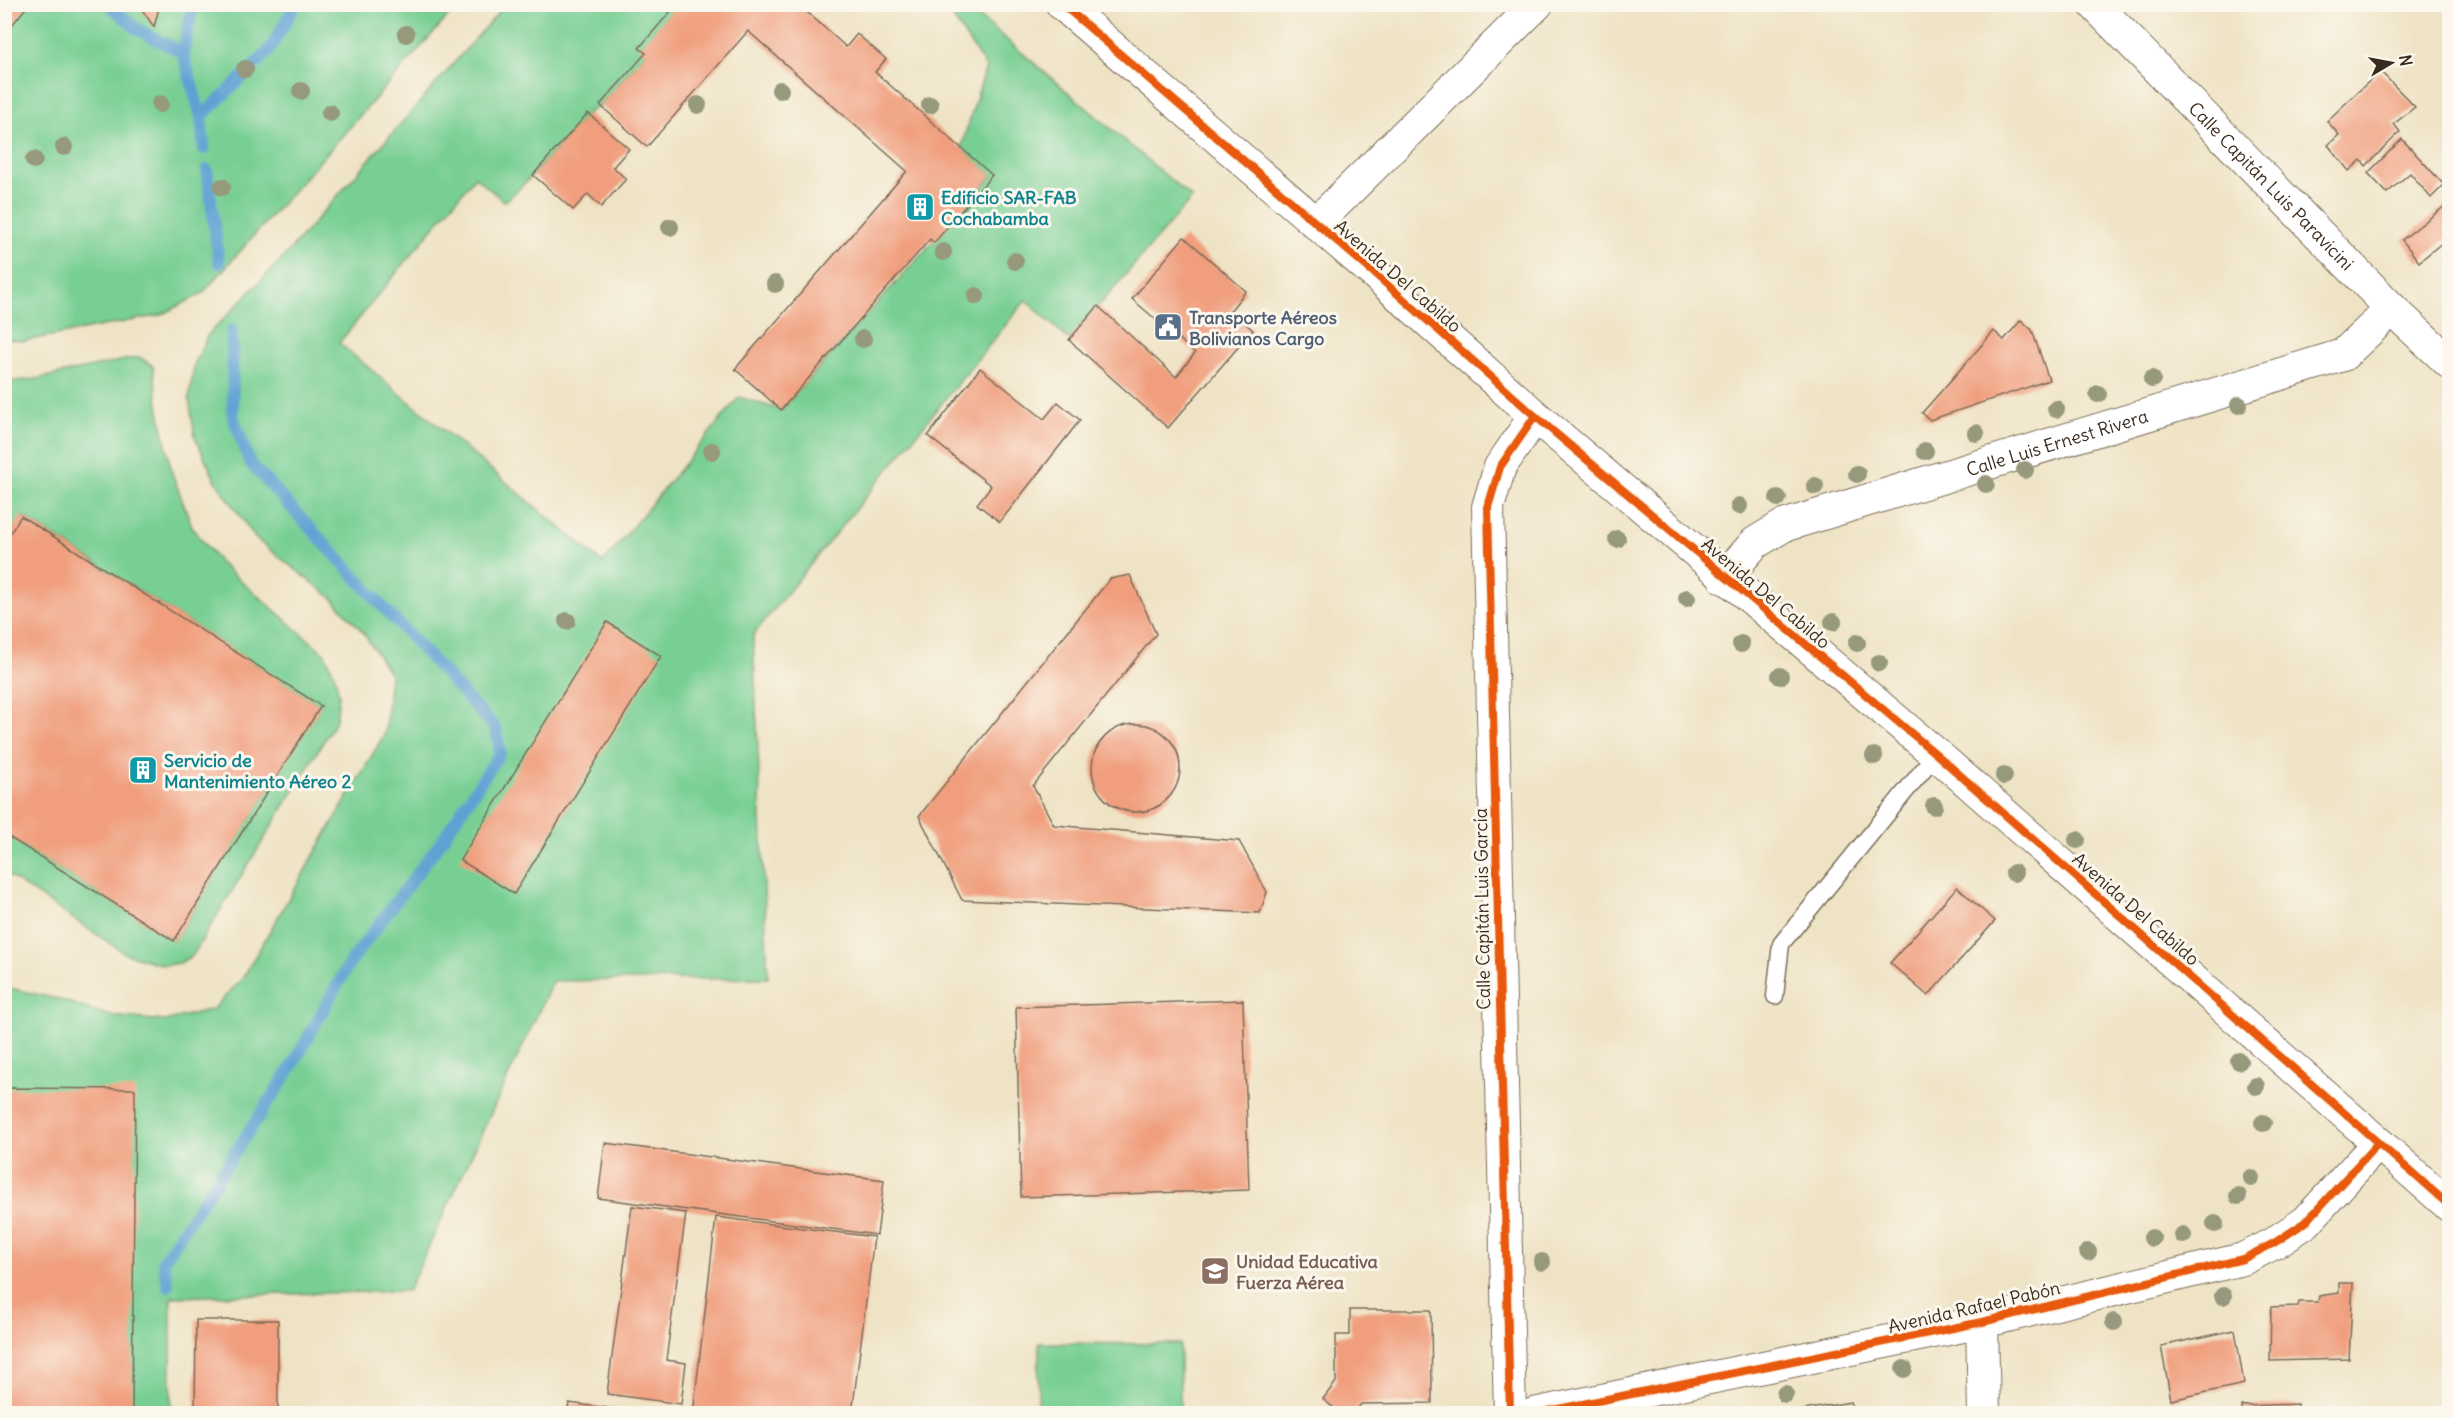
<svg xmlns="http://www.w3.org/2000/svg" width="2454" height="1418" viewBox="0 0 2454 1418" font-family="Delius,sans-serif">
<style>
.green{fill:#78cf94;stroke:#5a7c59;stroke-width:1.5}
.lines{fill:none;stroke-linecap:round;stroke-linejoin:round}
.stream{stroke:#5fa1d3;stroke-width:12}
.building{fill:#f09e7d}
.service-casing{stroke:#7a6b58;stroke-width:19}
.minor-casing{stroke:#7a6b58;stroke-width:34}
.service{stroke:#fff;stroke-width:16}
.minor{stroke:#fff;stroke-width:32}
.cycleway-casing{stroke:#fbf7ec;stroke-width:11}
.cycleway{stroke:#e8590c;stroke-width:8}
.tree{fill:#96997c}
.labels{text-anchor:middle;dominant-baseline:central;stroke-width:6;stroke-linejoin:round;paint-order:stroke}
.street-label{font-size:18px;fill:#3b2a1e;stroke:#fbf7ec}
.culture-label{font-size:18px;font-weight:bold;fill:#0d838f;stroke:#fbf7ec;text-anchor:start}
.service-label{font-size:18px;font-weight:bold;fill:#4e5e75;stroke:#fbf7ec;text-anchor:start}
.education-label{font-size:18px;font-weight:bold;fill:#785e54;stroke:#fbf7ec;text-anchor:start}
</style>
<rect width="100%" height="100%" fill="#fbf7ec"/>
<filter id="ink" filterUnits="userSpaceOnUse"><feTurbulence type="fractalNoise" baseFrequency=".0167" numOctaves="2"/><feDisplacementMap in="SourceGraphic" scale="12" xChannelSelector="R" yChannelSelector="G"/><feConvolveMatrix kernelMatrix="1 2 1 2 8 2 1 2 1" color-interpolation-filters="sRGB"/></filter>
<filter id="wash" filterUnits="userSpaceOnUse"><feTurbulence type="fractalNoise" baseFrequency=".008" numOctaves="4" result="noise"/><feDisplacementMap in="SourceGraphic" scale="24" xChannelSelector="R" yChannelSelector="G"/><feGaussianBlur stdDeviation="1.35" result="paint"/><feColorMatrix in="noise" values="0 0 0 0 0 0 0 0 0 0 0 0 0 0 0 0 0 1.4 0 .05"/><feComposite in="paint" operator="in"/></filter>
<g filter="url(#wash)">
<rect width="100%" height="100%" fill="#efe3c5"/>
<!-- green -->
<g class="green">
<path d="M4,5H458L203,293L161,315L24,341L5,339Z"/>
<path d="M505,5H677L640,48L646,53L600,105L588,113L533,175L505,202L475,177L339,343L603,563L739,397L781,410L992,176L961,148L986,67L949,12L954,5H966L1192,198L1069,340L1026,300L753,635L768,978L553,981L408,1291L171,1297V1413L5,1414V987L57,999L111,1016L165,1021L213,1009L242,979L385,733L390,674L363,632L331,597L256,539L215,480L195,437L189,398L194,365L208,335L282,259Z"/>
<path d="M139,357L153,366L159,411L172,473L193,529L221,564L325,654L335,676L339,695L336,721L193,955L180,963L164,965L126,954L5,873V834L174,941L320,706L22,516L5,543V382L36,379Z"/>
<path d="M1039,1343L1180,1344V1413H1038Z"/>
</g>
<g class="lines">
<!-- stream -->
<g class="stream">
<path d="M109,4L137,29L183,53L201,117"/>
<path d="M183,53L193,4"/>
<path d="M204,149L201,117L269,51L296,4"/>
<path d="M207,170L219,263"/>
<path d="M168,1286L163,1261L291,1068L349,964L440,843L500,753L496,729L250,463L233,417L232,331"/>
</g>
</g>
<g id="blocks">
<!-- building -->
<g class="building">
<path d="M4,4H29L4,35Z"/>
<path d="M138,4H160L154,27Z"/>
<path d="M677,4H798L846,47L857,34L886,59L875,72L992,175L934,243L930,239L781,410L735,369L907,171L748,31L647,147L600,105L646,53L639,48Z"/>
<path d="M4,63L11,81L9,106L4,102Z"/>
<path d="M2380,71L2415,107L2394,124L2400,132L2366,166L2361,160L2349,171L2328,145L2339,135L2327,121Z"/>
<path d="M588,113L629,149L613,167L626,179L601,207L588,194L573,210L533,175Z"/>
<path d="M2402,139L2444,185L2431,198L2410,173L2387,193L2368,173Z"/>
<path d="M2450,202V236L2419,262L2402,240Z"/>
<path d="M1184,237L1246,291L1230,311L1253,330L1168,428L1069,340L1098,306L1176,377L1195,353L1132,299Z"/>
<path d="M2021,320L2032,330L2049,380L1930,420L1922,413L1994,331L2004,340Z"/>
<path d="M980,368L1044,419L1058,402L1080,420L1000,522L977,504L991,486L928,436Z"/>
<path d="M21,516L321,706L174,941L4,834V543Z"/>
<path d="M1130,575L1156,634L1033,786L1054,825L1239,841L1267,892L1260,913L962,900L919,816L1110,579Z"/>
<path d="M607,622L661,656L514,894L460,860Z"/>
<circle cx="1136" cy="768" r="44"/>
<path d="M1957,887L1995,921L1928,996L1890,963Z"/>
<path d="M1243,1000L1249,1190L1021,1197L1016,1007Z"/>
<path d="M4,1088L135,1089L132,1414H4Z"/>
<path d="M605,1143L884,1180L877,1235L598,1198Z"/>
<path d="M632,1206L686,1213L666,1360L686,1363L681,1404L607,1394Z"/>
<path d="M716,1217L874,1237L852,1414H693Z"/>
<path d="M2339,1283H2353L2349,1359L2270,1361L2271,1307L2298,1306L2299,1302H2318L2319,1296L2339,1293Z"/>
<path d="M1350,1310H1431L1432,1403L1361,1404L1353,1414H1341L1323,1399L1336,1382V1335H1350Z"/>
<path d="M196,1320H278V1414H195Z"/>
<path d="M2235,1330L2244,1384L2171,1400L2161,1346Z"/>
<path d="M1851,1402V1414H1792L1791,1412Z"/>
<path d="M569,1403L637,1412V1414H567Z"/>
<path d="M2297,1404V1414H2242V1406Z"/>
</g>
</g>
</g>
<g filter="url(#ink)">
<use href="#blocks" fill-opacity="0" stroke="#7a6b58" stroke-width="1.5"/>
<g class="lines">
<!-- service casing -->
<g class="service-casing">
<path id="service" d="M1775,996L1781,944L1936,754"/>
</g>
<!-- minor casing -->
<g class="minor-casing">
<g id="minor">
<path d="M1062,4L1374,273L1535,416L1936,754L2450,1206"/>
<path id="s1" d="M2094,4L2392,309L2450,363"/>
<path d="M1316,223L1537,4"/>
<path id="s2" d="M1724,578L1755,543L1783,526L2343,355L2392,309"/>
<path d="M1982,1322L1984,1414"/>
<path d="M1510,1414L1488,507L1500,467L1535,416"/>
<path d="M1534,1414L1982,1322L2243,1259L2274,1243L2306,1222L2378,1143"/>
</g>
</g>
<!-- service -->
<use href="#service" class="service"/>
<!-- minor -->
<use href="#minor" class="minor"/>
<!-- cycleway casing -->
<g class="cycleway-casing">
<g id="cycleway">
<path d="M1062,4L1374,273L1535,416L1936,754L2450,1206"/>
<path d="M1510,1414L1488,507L1500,467L1535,416"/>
<path d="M1534,1414L1982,1322L2243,1259L2274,1243L2306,1222L2378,1143"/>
</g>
</g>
<!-- cycleway -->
<use href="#cycleway" class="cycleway"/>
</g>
<!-- trees -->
<g class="tree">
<circle cx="406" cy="34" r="9"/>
<circle cx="245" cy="69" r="9"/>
<circle cx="780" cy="90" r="9"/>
<circle cx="301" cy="91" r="9"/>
<circle cx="160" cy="104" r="9"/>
<circle cx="698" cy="105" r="9"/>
<circle cx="930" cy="105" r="9"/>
<circle cx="330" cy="113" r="9"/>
<circle cx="64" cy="147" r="9"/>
<circle cx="34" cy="160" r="9"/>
<circle cx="222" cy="187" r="9"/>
<circle cx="670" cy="227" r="9"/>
<circle cx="943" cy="252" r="9"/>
<circle cx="1015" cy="261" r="9"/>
<circle cx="775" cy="284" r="9"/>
<circle cx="976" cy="296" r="9"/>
<circle cx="863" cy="339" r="9"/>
<circle cx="2152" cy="379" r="9"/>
<circle cx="2098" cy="394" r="9"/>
<circle cx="2239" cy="405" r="9"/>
<circle cx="2056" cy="409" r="9"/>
<circle cx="1976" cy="433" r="9"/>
<circle cx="712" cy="451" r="9"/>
<circle cx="1925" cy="451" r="9"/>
<circle cx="2025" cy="470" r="9"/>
<circle cx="1857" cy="474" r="9"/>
<circle cx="1986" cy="484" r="9"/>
<circle cx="1815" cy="486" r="9"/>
<circle cx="1778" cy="498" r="9"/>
<circle cx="1739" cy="506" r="9"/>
<circle cx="1617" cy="539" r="9"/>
<circle cx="1687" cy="598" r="9"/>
<circle cx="567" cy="621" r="9"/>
<circle cx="1833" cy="622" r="9"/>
<circle cx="1857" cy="643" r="9"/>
<circle cx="1741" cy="644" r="9"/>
<circle cx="1879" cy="663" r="9"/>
<circle cx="1780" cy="676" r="9"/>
<circle cx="1874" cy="756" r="9"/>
<circle cx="2004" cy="776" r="9"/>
<circle cx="1934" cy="806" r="9"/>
<circle cx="2077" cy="840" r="9"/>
<circle cx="2014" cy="873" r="9"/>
<circle cx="2239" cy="1061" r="9"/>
<circle cx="2256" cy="1086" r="9"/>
<circle cx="2263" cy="1123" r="9"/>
<circle cx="2251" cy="1178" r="9"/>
<circle cx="2238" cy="1196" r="9"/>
<circle cx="2215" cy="1224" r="9"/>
<circle cx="2183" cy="1235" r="9"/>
<circle cx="2152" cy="1238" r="9"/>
<circle cx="2088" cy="1252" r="9"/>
<circle cx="1542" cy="1262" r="9"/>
<circle cx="2223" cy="1296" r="9"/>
<circle cx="2114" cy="1322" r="9"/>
<circle cx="1904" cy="1369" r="9"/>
<circle cx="1785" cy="1394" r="9"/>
</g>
</g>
<!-- icons -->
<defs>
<g id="building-square" transform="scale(1.5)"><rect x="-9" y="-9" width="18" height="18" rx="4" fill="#0f9aa8" stroke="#fbf7ec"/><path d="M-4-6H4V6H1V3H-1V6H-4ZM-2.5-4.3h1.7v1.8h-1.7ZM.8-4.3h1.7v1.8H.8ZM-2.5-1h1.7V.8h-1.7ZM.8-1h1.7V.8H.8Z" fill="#fff"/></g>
<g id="civic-square" transform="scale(1.5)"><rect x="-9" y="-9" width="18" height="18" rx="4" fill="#5c6f8a" stroke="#fbf7ec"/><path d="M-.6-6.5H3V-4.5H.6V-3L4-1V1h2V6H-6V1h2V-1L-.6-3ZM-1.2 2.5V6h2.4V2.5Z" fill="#fff"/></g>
<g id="school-square" transform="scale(1.5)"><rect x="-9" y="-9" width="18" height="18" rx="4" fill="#8d6e63" stroke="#fbf7ec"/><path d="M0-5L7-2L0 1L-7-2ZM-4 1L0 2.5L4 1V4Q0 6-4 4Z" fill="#fff"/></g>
</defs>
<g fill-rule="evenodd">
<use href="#building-square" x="920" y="207"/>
<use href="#civic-square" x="1168" y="327"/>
<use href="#building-square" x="143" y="770"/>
<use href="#school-square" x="1215" y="1271"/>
</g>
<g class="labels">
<!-- street labels -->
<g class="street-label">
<text stroke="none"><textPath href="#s1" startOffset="254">Calle Capitán Luis Paravicini</textPath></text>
<text transform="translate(1398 276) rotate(41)">Avenida Del Cabildo</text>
<text stroke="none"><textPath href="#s2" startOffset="366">Calle Luis Ernest Rivera</textPath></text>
<text transform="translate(1766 593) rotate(40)">Avenida Del Cabildo</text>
<text transform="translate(1482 909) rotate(-91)">Calle Capitán Luis García</text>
<text transform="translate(2136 909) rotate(41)">Avenida Del Cabildo</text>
<text transform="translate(1974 1307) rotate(-13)">Avenida Rafael Pabón</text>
</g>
<!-- culture labels -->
<g class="culture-label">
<text x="941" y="197">Edificio SAR-FAB<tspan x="941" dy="21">Cochabamba</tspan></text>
<text x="164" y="760">Servicio de<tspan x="164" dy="21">Mantenimiento Aéreo 2</tspan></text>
</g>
<!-- service labels -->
<g class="service-label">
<text x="1189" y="317">Transporte Aéreos<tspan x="1189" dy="21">Bolivianos Cargo</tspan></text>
</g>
<!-- education labels -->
<g class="education-label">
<text x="1236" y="1261">Unidad Educativa<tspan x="1236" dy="21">Fuerza Aérea</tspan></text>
</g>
</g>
<!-- margin -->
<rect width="2454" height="1418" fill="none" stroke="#fbf7ec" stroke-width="24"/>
<!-- north arrow -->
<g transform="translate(2391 63) rotate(80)" stroke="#fbf7ec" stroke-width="4.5" paint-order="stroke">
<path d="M0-4.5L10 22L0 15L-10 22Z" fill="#3b2a1e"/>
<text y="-9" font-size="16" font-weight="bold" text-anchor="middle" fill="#3b2a1e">N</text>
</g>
</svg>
